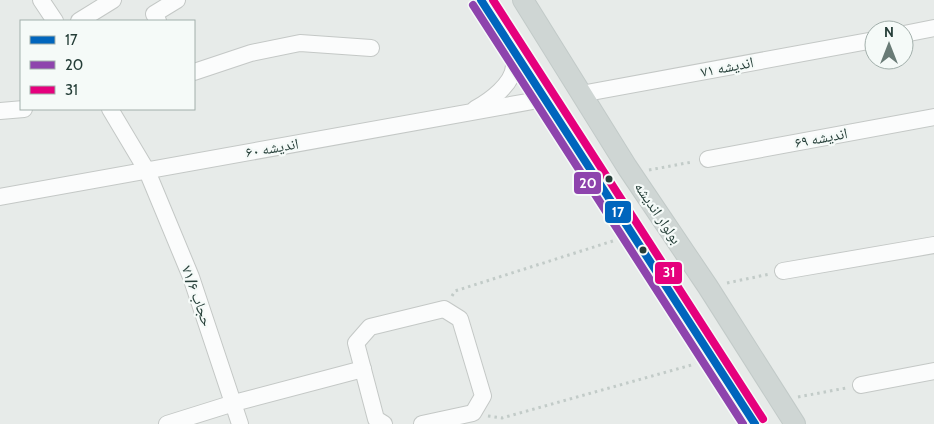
<svg xmlns="http://www.w3.org/2000/svg" width="934" height="424" viewBox="0 0 934 424" font-family="Cabin,'Noto Naskh Arabic',sans-serif">
<style>
.lines{fill:none;stroke-linecap:round;stroke-linejoin:round}
.minor-casing{stroke:#c4c8c6;stroke-width:18}
.major-casing{stroke:#c2cac8;stroke-width:22}
.path{stroke:#c2cbc8;stroke-width:3;stroke-dasharray:2.5 4;stroke-linecap:butt}
.minor{stroke:#fbfcfc;stroke-width:16}
.major{stroke:#cfd6d4;stroke-width:20}
.bus-1-casing{stroke:#f5faf8;stroke-width:11}
.bus-2-casing{stroke:#f5faf8;stroke-width:11}
.bus-3-casing{stroke:#f5faf8;stroke-width:11}
.bus-1{stroke:#0065bd;stroke-width:8}
.bus-2{stroke:#8e44ad;stroke-width:8}
.bus-3{stroke:#e5007d;stroke-width:8}
.bus-dot{fill:#253e38;stroke:#f5faf8;stroke-width:2}
.labels{text-anchor:middle;dominant-baseline:central;stroke-width:4.5;stroke-linejoin:round;paint-order:stroke}
.street-label{font-size:15px;fill:#253e38;stroke:#f5faf8}
.line-badge{stroke:#f5faf8;stroke-width:2}
.badge-label{font-size:14px;text-anchor:middle;font-weight:bold;fill:#fff}
</style>
<rect width="100%" height="100%" fill="#e7ebe9"/>
<g class="lines">
<!-- minor casing -->
<g class="minor-casing">
<g id="minor">
<path d="M41,0L55,21"/>
<path d="M79,21L113,0"/>
<path d="M158,21L154,14L177,0"/>
<path d="M904,34L934,28"/>
<path d="M194,72L251,53L300,43L371,48"/>
<path d="M581,94L874,40"/>
<path d="M110,109L147,171L191,277L240,424"/>
<path d="M475,109C490,101 513,84 514,66C514,60 512,52 511,46"/>
<path d="M0,111L24,109"/>
<path d="M708,159L934,117"/>
<path d="M0,197L544,99"/>
<path d="M783,271L934,245"/>
<path d="M861,385L934,371"/>
<path d="M167,424L234,403L363,369"/>
<path d="M384,424L376,419L356,343L370,327L444,309L460,319L483,396L473,413L422,424"/>
</g>
</g>
<!-- major casing -->
<g class="major-casing">
<g id="major">
<path d="M481,0L755,424"/>
<path d="M523,0L627,167L708,287L795,424"/>
</g>
</g>
<!-- path -->
<g class="path">
<path d="M649,170L692,162"/>
<path d="M727,283L770,274"/>
<path d="M452,296L455,291L616,240"/>
<path d="M798,397L846,388"/>
<path d="M488,416L502,418L695,364"/>
</g>
<!-- minor -->
<use href="#minor" class="minor"/>
<!-- major -->
<use href="#major" class="major"/>
<!-- bus-1 casing -->
<g class="bus-1-casing">
<path id="bus-1" d="M481,0L755,424"/>
</g>
<!-- bus-2 casing -->
<g class="bus-2-casing">
<path id="bus-2" d="M473,5L743,424"/>
</g>
<!-- bus-3 casing -->
<g class="bus-3-casing">
<path id="bus-3" d="M493,0L763,419"/>
</g>
<!-- bus-1 -->
<use href="#bus-1" class="bus-1"/>
<!-- bus-2 -->
<use href="#bus-2" class="bus-2"/>
<!-- bus-3 -->
<use href="#bus-3" class="bus-3"/>
</g>
<!-- markers -->
<g class="bus-dot">
<circle cx="609" cy="179" r="4.5"/>
<circle cx="643" cy="250" r="4.5"/>
</g>
<g class="labels">
<!-- street labels -->
<g class="street-label">
<text transform="translate(727 67) rotate(-11)">اندیشه ۷۱</text>
<text transform="translate(821 138) rotate(-11)">اندیشه ۶۹</text>
<text transform="translate(272 148) rotate(-10)">اندیشه ۶۰</text>
<text transform="translate(658 213) rotate(56)">بولوار اندیشه</text>
<text transform="translate(197 296) rotate(70)">حجاب ۷۱/۶</text>
</g>
</g>
<g class="line-badge">
<rect x="573" y="171" width="29" height="24" rx="5" fill="#8e44ad"/>
<rect x="604" y="200" width="28" height="24" rx="5" fill="#0065bd"/>
<rect x="654" y="261" width="29" height="24" rx="5" fill="#e5007d"/>
</g>
<g class="badge-label">
<text x="588" y="188">20</text>
<text x="618" y="217">17</text>
<text x="669" y="277">31</text>
</g>
<!-- legend -->
<rect x="20" y="20" width="175" height="90" fill="#f5faf8" stroke="#a2afab"/>
<rect x="30" y="36" width="25" height="8" fill="#0065bd" stroke="#a2afab"/>
<text x="65" y="45" font-size="15" fill="#253e38">17</text>
<rect x="30" y="61" width="25" height="8" fill="#8e44ad" stroke="#a2afab"/>
<text x="65" y="70" font-size="15" fill="#253e38">20</text>
<rect x="30" y="86" width="25" height="8" fill="#e5007d" stroke="#a2afab"/>
<text x="65" y="95" font-size="15" fill="#253e38">31</text>
<!-- north arrow -->
<g transform="translate(889 45)"><circle r="24" fill="#f5faf8" stroke="#a2afab"/>
<path d="M0-4L9 19L0 12L-9 19Z" fill="#697b76"/>
<text y="-8" font-size="14" font-weight="bold" text-anchor="middle" fill="#253e38">N</text>
</g>
</svg>
